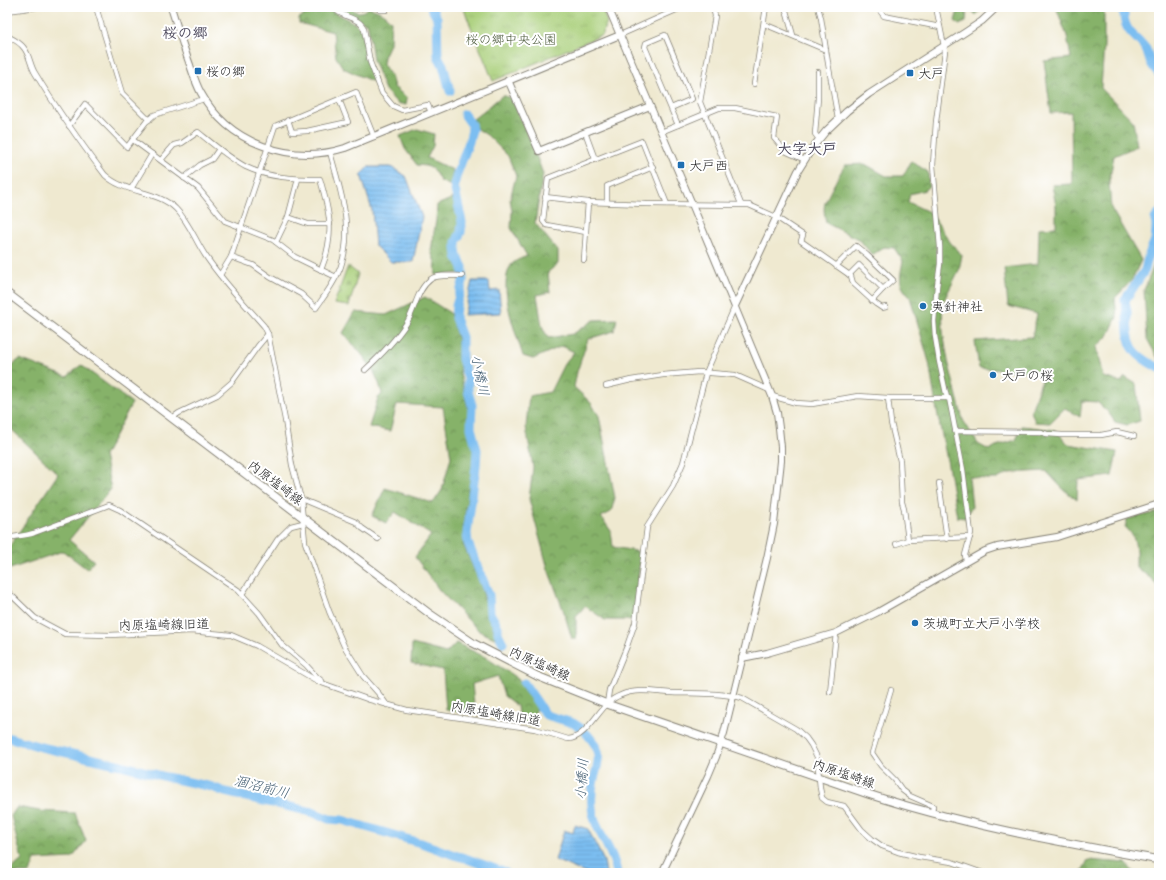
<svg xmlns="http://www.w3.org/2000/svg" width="1166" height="880" viewBox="0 0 1166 880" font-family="'Patrick Hand','Klee One',sans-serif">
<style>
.forest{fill:url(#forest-crowns);stroke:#516742}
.cemetery{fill:url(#cemetery-stones);stroke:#62764a}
.park{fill:url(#park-tufts);stroke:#62764a}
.water{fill:url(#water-rules);stroke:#4c6d86}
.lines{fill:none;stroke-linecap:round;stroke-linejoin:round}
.stream{stroke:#7cbef1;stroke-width:1.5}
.river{stroke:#7cbef1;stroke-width:9}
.minor-casing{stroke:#868276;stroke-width:6}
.tertiary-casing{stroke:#868276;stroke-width:8}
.primary-casing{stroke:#868276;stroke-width:9}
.minor{stroke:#fff;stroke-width:4.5}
.tertiary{stroke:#fff;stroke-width:6}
.primary{stroke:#fff;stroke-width:7}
.poi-dot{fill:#1f6fb2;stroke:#fff;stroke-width:1.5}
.labels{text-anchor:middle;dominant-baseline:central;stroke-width:4;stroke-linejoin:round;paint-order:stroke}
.park-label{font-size:13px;fill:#4d5b3d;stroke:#fff}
.poi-label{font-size:13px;fill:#1c1c1c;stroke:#fff;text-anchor:start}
.street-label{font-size:13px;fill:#1c1c1c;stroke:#fff}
.water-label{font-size:14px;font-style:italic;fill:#425d71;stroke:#fff}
.quarter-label{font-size:15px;font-weight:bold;fill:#4f4b5e;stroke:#fff}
</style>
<defs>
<pattern id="forest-crowns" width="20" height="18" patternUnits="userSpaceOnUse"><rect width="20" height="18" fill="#86b269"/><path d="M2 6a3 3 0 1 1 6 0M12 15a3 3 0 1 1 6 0" fill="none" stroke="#6d9056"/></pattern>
<pattern id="cemetery-stones" width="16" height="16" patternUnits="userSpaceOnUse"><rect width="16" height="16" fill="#a9cf79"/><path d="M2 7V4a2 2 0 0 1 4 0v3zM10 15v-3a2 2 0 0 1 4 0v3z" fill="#91b168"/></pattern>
<pattern id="park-tufts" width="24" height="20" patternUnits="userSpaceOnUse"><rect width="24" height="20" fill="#a9cf79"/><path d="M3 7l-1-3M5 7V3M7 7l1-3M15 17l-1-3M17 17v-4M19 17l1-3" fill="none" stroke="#91b168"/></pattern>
<pattern id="water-rules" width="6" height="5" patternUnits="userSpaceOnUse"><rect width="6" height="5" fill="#7cbef1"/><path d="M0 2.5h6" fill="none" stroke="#6ba3ce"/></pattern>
</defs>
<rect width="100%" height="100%" fill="#fff"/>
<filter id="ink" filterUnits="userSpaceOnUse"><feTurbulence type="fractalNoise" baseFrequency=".025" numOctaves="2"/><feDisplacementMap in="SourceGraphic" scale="8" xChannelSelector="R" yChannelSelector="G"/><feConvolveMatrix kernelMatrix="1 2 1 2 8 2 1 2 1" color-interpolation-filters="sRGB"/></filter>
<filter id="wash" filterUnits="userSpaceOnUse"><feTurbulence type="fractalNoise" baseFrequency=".012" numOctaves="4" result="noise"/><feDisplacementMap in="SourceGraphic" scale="16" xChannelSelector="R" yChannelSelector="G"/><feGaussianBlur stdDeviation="0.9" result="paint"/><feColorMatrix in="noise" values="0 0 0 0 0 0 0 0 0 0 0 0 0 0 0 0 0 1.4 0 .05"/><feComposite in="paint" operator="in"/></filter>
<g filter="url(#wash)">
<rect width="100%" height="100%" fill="#efe9d0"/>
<!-- forest -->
<g class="forest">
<path d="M339,7H351C356,14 362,13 368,8C377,9 385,14 391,21L390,44L384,57L383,64L391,76L394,87L407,98L406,105L397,103L385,90L373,60L368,25L354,16L340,9Z"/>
<path d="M959,7H984L976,15L972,11L967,10L966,22L959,25L955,21Z"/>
<path d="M1056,7H1100L1104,12V45L1101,88L1133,121L1137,146L1114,156L1109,182L1111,208L1141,260L1132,280L1115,298L1117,317L1108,336L1096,347L1103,377L1121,382L1125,377L1136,384L1140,421L1127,425L1115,422L1108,412L1097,402L1082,401L1080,417L1065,408L1050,423L1035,422L1031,411L1044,373L979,368L975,341L1032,337L1037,314L1008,306L1004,268L1038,264L1039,228L1056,227V206L1052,185L1072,184L1071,112L1051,113L1044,61L1071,58L1067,36Z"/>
<path d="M327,8L356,24L361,29L368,63L375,80L371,81L343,68L336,57L333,32L299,23V18L312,11Z"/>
<path d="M503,95L512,99L535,152L543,174L535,223L558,251V264L548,272L550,292L537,295L542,326L548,338L573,334L594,320L617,319L614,331L588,339L577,372L574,387L591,403L599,416L615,498L611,512L601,517L611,531L613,547L641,552L634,620H605L585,606L576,616V639H572L564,612L548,569L529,499L533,467L526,427L529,396L550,392L564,364L574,352L562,346L533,359L523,356C516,333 497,287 511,265C514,261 522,258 527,256L511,228L512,211L510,199L516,176L508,156L487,135L476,128L472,120Z"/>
<path d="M417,129L434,134L433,146L427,158L453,170L451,186L440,181C433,168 432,166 417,165L405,149L400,136Z"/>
<path d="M911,161L928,172L929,186L925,190L910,194L908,202L931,213L950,242L962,255L959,270L942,304L943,332L948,361L963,420L978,444L989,450L996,446L1016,440L1022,426L1056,430L1068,444L1117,452L1112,476L1078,480L1077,500L1063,489L1046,471L1009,473L997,479H986L969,477L972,507L965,518L957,517L949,470L936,406L929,362L910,297C897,284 900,277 903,261L894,248L884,247L872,255L860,240L826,223C825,216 823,210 825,203C829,193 839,175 845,165L865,164L886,176H903Z"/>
<path d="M453,198L459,213V229L453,247L459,264L460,273L436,275L435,262L431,251L436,220L437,205Z"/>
<path d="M1159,243V360L1147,339L1144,290L1155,263Z"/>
<path d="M425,297L450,313L458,340L460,373L468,408L474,455L464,521V546L480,583L497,639L479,631L440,591L415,557L431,535L395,512L386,523L372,516L385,488L433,503L442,490L451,457L443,407L397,404L390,431L369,427L378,398L382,394C377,369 359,351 343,333L355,312L386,315Z"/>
<path d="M20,359L67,377L81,365L132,403L104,456L111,489L69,540L94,561L87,569L63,551L10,569L7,566V550L58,474L7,425V369Z"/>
<path d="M1159,512V589L1154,581L1136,567C1136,552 1138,537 1125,527L1127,519Z"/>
<path d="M456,643L485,657L508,672L522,682L525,692L538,706L529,725L519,723L517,706L504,696L498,676L472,684L474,704L467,713L446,710L443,670L411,663L412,644L446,653Z"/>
<path d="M17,807L40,811L75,813L86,841L72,858L35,860L30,873H7V869L14,867L22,860L11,816Z"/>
<path d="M1088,860L1126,863L1134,873H1081Z"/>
</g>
<!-- cemetery -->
<path class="cemetery" d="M348,266L358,274L349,306L334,304Z"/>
<!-- park -->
<path class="park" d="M463,7H601L607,22L602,35L493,81Z"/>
<!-- water -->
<g class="water">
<path d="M368,167H391L406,176L422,217L413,262H391L375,246L372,210L361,175Z"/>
<path d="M472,281H489L490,291L499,290L501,313L464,315Z"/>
<path d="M575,825L588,829L604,861L606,873H585L555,860L564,830L573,833Z"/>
</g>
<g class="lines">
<!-- stream -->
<path class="stream" d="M1124,11L1126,7"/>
<!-- river -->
<g class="river">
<path d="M431,7L437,18L438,56L443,65L450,91"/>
<path d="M1117,7L1124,11C1123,32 1135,34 1146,49C1148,53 1148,57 1150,61C1152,66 1156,70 1159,74"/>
<path d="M464,114L471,124L472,130L469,142L457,174L454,185L462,222L461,232L456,242V248L457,256L463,267V282L456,306L455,318L462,337V359L468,379V391L472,405L471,428L477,450L476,466L467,533L468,543L489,595L490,613L498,627V633L503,643"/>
<path d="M1159,213L1155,219L1156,226L1155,240L1148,257L1145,270L1125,300C1125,305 1127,308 1127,313C1128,345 1129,353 1159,368"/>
<path d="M524,683L546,715L573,723L582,729"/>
<path d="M587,734C591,739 597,745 598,752C600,760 596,771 594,779C592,788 591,798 592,807C594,831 614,849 617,873"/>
<path d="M7,737L41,747L121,765L166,777L212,787L225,792L246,797L282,805L312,812L329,819L342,820L424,844L454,855L465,858L506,873"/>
</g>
</g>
</g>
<g filter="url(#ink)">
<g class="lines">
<!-- minor casing -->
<g class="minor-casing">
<g id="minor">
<path d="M96,7L122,93L149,120"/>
<path d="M333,7C340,18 359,16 364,29L370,62L382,93L393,106L402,110L428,105L431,113"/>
<path d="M355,7L358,9L365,7"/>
<path d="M376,7L380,10H386"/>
<path d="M713,7L715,16L700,102L741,204"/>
<path d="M785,7L793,35"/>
<path d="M818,7L821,18L828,63L838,119"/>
<path d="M877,7L884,16L940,27"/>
<path d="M936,7L945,51L936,122L933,165L940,247V264L937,286L934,321L935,336L939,361L947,398"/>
<path d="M7,11L37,7"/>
<path d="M764,24L826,50"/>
<path d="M620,35L683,7"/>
<path d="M7,36C13,39 20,42 24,48C30,56 30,65 35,73C56,108 80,142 105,175C125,194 157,190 176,209C189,222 195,240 205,255C222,281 244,303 264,326L268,334L285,420L292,465L301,499L305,542L329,611L344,646L363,676L379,694L387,705"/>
<path d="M818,72V98L815,134L819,139"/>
<path d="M754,84L766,7"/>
<path d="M671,108L692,99L665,35L646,43L645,47L678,125"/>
<path d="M288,120L292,132L307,131L348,122L339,99"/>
<path d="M69,126L85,104L127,147L146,122L154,115L204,99"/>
<path d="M585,132L595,159"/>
<path d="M661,132L719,108H735L777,117L774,138L785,151L805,160"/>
<path d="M133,140L198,188L225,221L273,240L295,257L336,277"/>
<path d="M161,160L174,145L182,143L198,132C214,145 229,158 246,167C269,178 296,179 320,179C330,213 335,235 321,270"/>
<path d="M184,178L200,165L212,159L219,149"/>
<path d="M131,189L152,154"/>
<path d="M545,197L588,202L646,204L749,205L776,217L803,235L801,241L851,276L853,283L876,304L882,308L886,307"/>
<path d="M607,202V186L653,167"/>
<path d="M288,217L308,224H330"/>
<path d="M586,232L546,225L543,221L548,178L642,141L667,204"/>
<path d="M276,242L288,217L298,179"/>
<path d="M231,257L253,265L270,277L301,294L316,308C325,295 336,281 341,266C354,226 340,190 330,152"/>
<path d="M584,260L588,202"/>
<path d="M836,266L856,246L867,255L893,280L883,289"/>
<path d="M220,275L231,257L275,126L356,92L374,137"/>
<path d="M849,275L859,265L883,289L872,301"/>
<path d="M365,370C380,356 395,341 406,324C416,309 416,290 431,279C437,274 454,276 462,276"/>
<path d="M606,386L631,380L663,375L699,372L735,375L769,390"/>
<path d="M772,396L796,403L812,404L858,396L888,398H949L963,470L971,533L965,555L966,561"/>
<path d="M888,398L891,423L900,461L902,502L904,509L908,540"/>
<path d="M172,418L179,413L217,395L232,382L258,346L268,334"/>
<path d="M955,431L1040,432L1047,434L1062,435H1101L1117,432L1134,436"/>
<path d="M939,483L947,539"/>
<path d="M301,499L356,522L362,528L378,539"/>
<path d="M7,538C16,536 25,536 34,533L109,505L120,510L238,590L259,613L282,645L306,665L317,677L322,681"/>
<path d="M896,544L908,540L970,537"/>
<path d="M7,591L35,618L65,634L110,635L191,631L231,635L257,646L319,682L367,699L407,710L535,729L568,739C584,739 597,713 608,703C611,700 616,697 621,695C636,688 656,692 672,693C695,694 719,692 742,698L796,729L806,738L811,745L817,757L820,788L822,798L827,802L844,806L862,830L872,839L882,846L898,852L919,857L952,862L983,873"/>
<path d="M242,594L278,539L291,526L303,523"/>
<path d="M891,690L872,753L881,766L895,780L902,790L910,796L933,806L932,813"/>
<path d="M830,692L836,633"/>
<path d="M607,704L609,690L627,646L635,623L647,527L673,486L683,463L706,373L735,306"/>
</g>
</g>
<!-- tertiary casing -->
<g class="tertiary-casing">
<g id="tertiary">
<path d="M171,7C177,26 183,46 190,65C193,74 196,84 201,93C229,144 291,165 345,148L620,35"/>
<path d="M608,7L692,204L772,396L777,413L779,428L781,447V461L774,524L767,558L724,733L716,757L708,776L662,873"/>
<path d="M508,80L539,151L650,106"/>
<path d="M735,306L798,171L813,147L826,131L847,111L869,94L967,31L982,21L997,7"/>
<path d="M742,658L767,653L836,633L878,612L985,551L997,547L1057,537L1159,504"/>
</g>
</g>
<!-- primary casing -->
<g class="primary-casing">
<path id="primary" d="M7,293L430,614L473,643L537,676L607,704L868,794C963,825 1061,842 1159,860"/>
</g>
<!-- minor -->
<use href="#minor" class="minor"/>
<!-- tertiary -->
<use href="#tertiary" class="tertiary"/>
<!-- primary -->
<use href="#primary" class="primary"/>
</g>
</g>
<!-- markers -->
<g class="poi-dot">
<rect x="194" y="67" width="8" height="8" rx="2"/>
<rect x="906" y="69" width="8" height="8" rx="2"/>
<rect x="677" y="161" width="8" height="8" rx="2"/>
<circle cx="923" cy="306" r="4"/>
<circle cx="993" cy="375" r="4"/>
<circle cx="915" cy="623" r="4"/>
</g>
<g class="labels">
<!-- park labels -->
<g class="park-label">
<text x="511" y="39">桜の郷中央公園</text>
</g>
<!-- poi labels -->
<g class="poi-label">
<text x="206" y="71">桜の郷</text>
<text x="918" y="73">大戸</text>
<text x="689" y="165">大戸西</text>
<text x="931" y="306">夷針神社</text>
<text x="1001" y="375">大戸の桜</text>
<text x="923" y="623">茨城町立大戸小学校</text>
</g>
<!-- street labels -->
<g class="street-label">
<text transform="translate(276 482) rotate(37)">内原塩崎線</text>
<text transform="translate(164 624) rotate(-1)">内原塩崎線旧道</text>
<text transform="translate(540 663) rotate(24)">内原塩崎線</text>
<text transform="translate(496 713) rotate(10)">内原塩崎線旧道</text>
<text transform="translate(844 773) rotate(19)">内原塩崎線</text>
</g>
<!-- water labels -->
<g class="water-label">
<text transform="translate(481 375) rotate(79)">小橋川</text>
<text transform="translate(581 779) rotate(-86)">小橋川</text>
<text transform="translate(262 786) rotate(14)">涸沼前川</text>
</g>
<!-- quarter labels -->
<g class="quarter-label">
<text x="185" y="32">桜の郷</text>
<text x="807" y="148">大字大戸</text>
</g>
</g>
<!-- margin -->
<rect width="1166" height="880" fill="none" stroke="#fff" stroke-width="24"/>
</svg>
